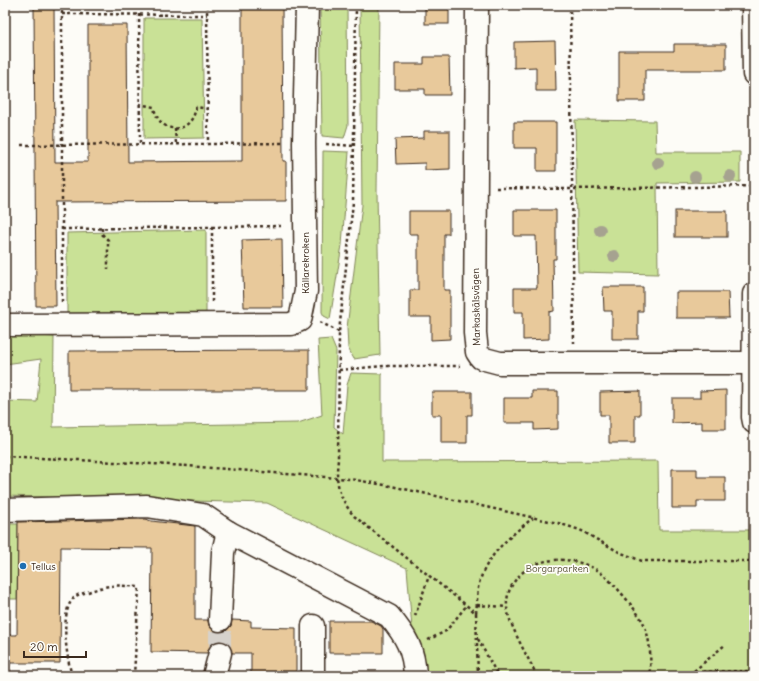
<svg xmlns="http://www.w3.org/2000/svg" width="759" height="681" viewBox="0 0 759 681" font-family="Delius,sans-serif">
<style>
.green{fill:#c9e196;stroke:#82865a}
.building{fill:#e8c99b;stroke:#3b2a1e}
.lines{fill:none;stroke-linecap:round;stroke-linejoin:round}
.minor-tunnel{stroke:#d6d2cc;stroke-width:22;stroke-dasharray:22 11;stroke-linecap:butt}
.minor-casing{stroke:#3b2a1e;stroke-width:25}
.path{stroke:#3b2a1e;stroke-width:2.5;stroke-dasharray:3 3;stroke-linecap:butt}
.minor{stroke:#fdfcf7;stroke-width:22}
.tree{fill:#a6a290}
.poi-dot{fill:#1f6fb2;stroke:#fdfcf7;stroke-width:1.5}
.labels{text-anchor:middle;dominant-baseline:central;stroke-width:3.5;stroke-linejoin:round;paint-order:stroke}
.street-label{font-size:10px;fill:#3b2a1e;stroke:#fdfcf7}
.poi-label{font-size:10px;fill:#3b2a1e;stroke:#fdfcf7;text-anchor:start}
.park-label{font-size:10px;fill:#5e583c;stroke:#fdfcf7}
</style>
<rect width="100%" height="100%" fill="#fdfcf7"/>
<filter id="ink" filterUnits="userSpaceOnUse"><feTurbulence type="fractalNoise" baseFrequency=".025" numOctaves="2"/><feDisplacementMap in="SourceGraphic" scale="8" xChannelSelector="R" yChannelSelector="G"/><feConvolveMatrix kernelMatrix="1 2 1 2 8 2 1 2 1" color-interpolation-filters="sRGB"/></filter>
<g filter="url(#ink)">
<!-- green -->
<g class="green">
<path d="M320,5H347L348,125L344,138L322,136Z"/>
<path d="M360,5H379L377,192L380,355L354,359L348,348L347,328L362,205Z"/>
<path d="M144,18H202L204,138L144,139Z"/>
<path d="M575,120L655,121L656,152H740V182L657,183L658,274L578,272Z"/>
<path d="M323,151L349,152L342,245L330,319L324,316L322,312Z"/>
<path d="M206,230V315H67V233Z"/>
<path d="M5,334L54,337L53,427L298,423L322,415L318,340L331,339L336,351L334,427L343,434L347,385L351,373L382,374V462L658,461L659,530H754V676H416L407,568L267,503L5,496V401L37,402L41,359L5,364Z"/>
<path d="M5,524H18L17,599H5Z"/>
</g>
<!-- building -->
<g class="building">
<path d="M34,5H54L55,162H88V25H127L128,162L242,161V5H282L283,161H286V201L55,202L56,306H36Z"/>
<rect x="425" y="5" width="24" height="19"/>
<path d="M555,41L556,91H536V67L514,68V42Z"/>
<path d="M674,44H726V70H645V101H619V51H674Z"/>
<path d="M424,57H449L450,95H425V89H395V64H424Z"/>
<path d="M514,122H556V171H537V148H514Z"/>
<path d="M424,131H450V169L425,170V163L396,164L395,139L424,138Z"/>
<path d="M514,210H556V259H553L554,311L549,312V339L523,340V312H514V288H537L536,236H514Z"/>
<path d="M409,211H449V234H444V290H450V339L431,340V317H410V290H418V234H409Z"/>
<rect x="675" y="211" width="52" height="26"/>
<path d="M282,239L283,307H244L242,240Z"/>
<path d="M603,287H643V311H638V339H612V311H604Z"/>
<path d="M676,292H728L729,318H676Z"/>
<path d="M309,350V390H69V351Z"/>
<path d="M726,390V429H702V422L672,423V398H700V391Z"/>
<path d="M532,391H558V429L534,430V423H504V398H532Z"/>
<path d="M640,391V415H635V443H609V415H600V392Z"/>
<path d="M432,392H472V415H467V443H441V415H432Z"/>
<path d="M672,469H697V477H725V501H697V508H672Z"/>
<path d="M146,519L151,521L195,526V620H208L209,626L213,630L219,632L226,631L231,626L232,620L251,621V627L296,628V676H251V653H232L229,644L223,641H217L211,644L207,653L151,652L152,548L61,547L60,663H5V635H17L18,522Z"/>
<path d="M329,621H371L381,626L383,629V653H329Z"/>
</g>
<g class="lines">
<!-- minor-tunnel -->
<path class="minor-tunnel" d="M220,653V620"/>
<!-- minor casing -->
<g class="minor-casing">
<g id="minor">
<path d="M477,5L475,333L477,352L481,358L500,363H753"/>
<path d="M753,5L754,74"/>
<path d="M754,294L753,417L754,422"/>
<path d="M5,325L291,324L300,320L306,291L304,143L307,5"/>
<path d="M5,510L147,506L203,515L228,532L389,616C406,636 414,650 415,676"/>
<path d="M220,620L223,552L228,532"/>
<path d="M313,626V676"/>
<path d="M214,676L220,653"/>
</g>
</g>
<!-- path -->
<g class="path">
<path d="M62,5V304"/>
<path d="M207,5L208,144L283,143"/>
<path d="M356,5L353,202L339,332L338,460C335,483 339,498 354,516L476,613L478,676"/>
<path d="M570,5L574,343"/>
<path d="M62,14L207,15"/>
<path d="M139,14L140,144"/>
<path d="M139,104L154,107C158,135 192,136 196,107L208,109"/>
<path d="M175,128L176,144"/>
<path d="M326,144L355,146"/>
<path d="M21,145L208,144"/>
<path d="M496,188L571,189L754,186"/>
<path d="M212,227V303"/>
<path d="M102,228V234L108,240V269"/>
<path d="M62,229L284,226"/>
<path d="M320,322L339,332"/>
<path d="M339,370L384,366H460"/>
<path d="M5,456L188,466L350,479L391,486L558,523L580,530L619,552L642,561H754"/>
<path d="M477,605L507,607"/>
<path d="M5,611L8,616V635"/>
<path d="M476,613C477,605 477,596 478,588C484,557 510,536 533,518"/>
<path d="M415,616L429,576"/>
<path d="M478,639L498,676"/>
<path d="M428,640L446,631L467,605"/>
<path d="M9,663L10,676"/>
<path d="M694,671L726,644"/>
<path d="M649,675L693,672L754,671"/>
<path d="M72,676C67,659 58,608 76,596C79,594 84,593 88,592C110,584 116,585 139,587L134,676"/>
<path d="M537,676C529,659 508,624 507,607C506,592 513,581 523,572C544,555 574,557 597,570C610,578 635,608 643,622C650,636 652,662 649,676"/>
</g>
<!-- minor -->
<use href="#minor" class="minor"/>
</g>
<!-- trees -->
<g class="tree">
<circle cx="658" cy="163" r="6"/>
<circle cx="730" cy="176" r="6"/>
<circle cx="695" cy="177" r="6"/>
<circle cx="600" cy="230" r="6"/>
<circle cx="614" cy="256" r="6"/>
</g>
</g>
<!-- markers -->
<circle class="poi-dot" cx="23" cy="566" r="4"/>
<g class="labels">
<!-- street labels -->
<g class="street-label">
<text transform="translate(305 263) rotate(-90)">Källarekroken</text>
<text transform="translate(476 307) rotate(-91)">Markaskälsvägen</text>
</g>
<!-- poi labels -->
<g class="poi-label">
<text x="31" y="566">Tellus</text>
</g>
<!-- park labels -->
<g class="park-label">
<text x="557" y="568">Borgarparken</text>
</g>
</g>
<!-- margin -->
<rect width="759" height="681" fill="none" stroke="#fdfcf7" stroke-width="20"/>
<rect x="10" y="10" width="739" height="661" fill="none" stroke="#3b2a1e" stroke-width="1.5" filter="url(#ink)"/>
<!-- scale -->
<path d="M24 651v6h62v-6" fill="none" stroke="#3b2a1e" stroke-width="2"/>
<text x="30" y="651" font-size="12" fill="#3b2a1e" stroke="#fdfcf7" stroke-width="3" paint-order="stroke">20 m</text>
</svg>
